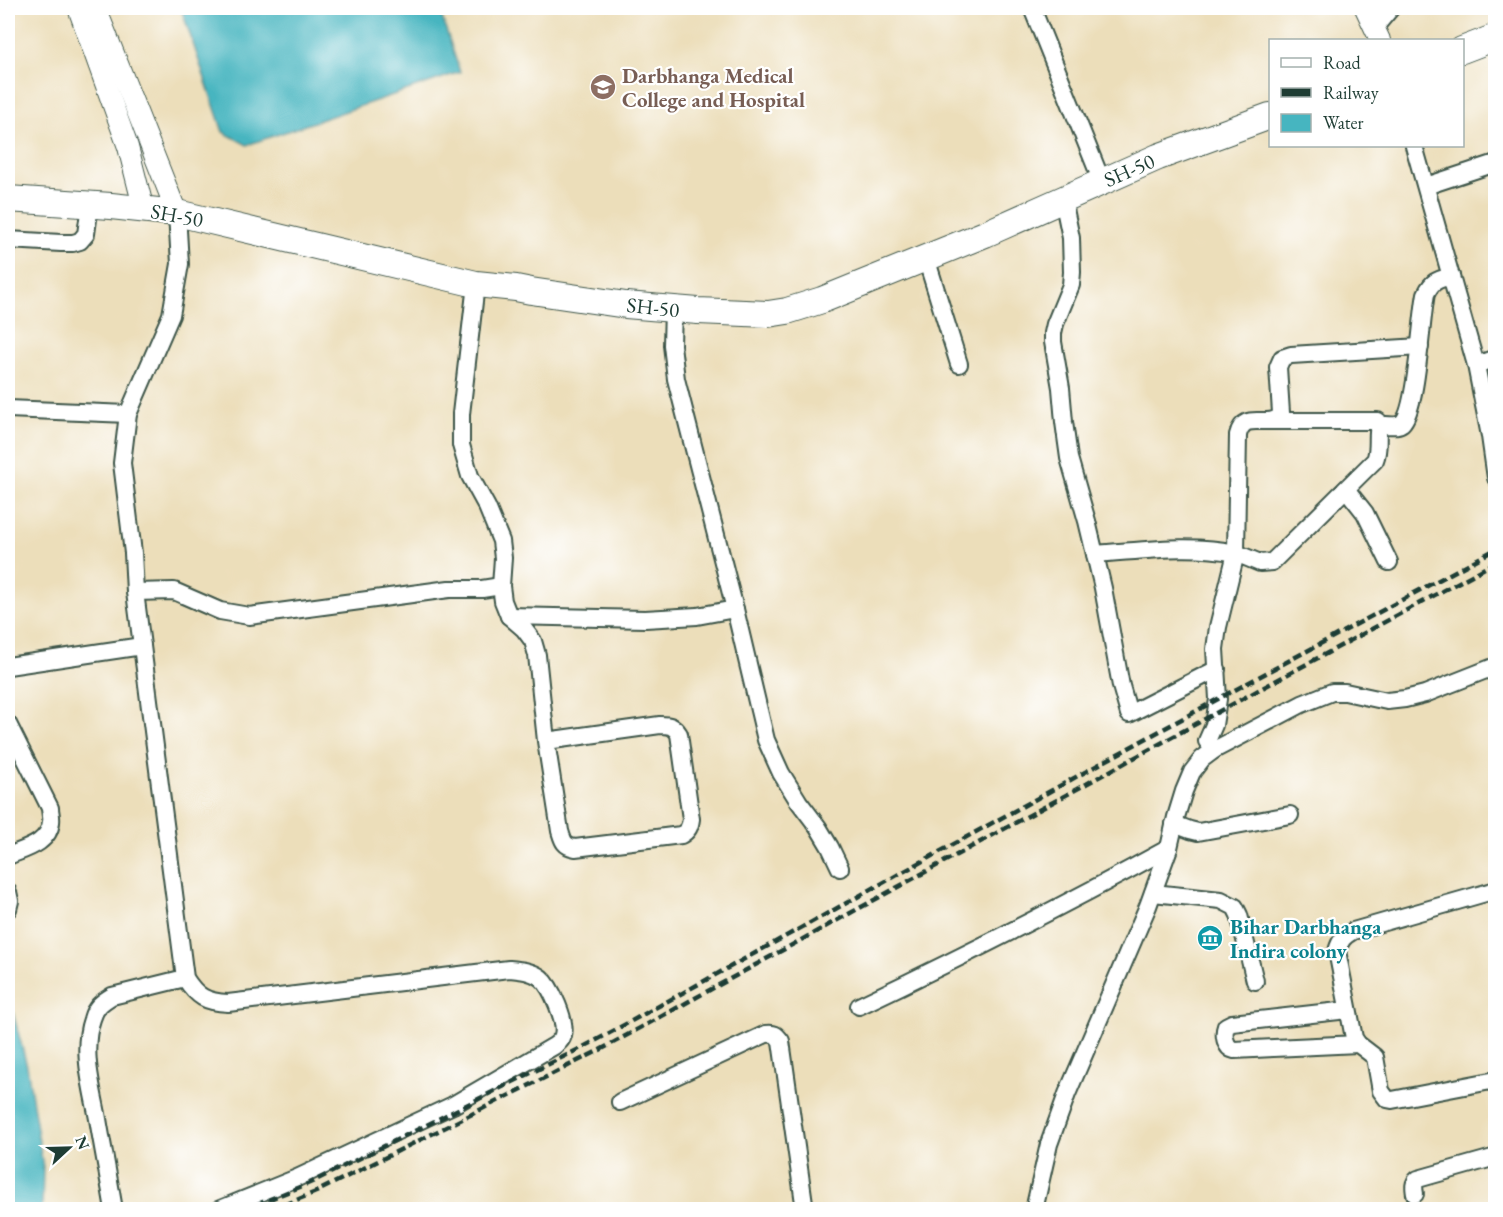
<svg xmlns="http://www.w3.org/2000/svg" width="1503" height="1217" viewBox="0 0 1503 1217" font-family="'EB Garamond',serif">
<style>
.water{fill:#46b5c0;stroke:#32797a;stroke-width:1.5}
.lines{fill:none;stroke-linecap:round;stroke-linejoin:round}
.minor-casing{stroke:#3e5548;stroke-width:20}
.tertiary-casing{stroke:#3e5548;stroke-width:22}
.primary-casing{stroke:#3e5548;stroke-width:28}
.minor{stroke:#fff;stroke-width:16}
.tertiary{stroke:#fff;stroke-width:20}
.primary{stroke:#fff;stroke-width:26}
.rail{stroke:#1f3d34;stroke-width:4.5;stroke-dasharray:9 4.5;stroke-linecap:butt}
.labels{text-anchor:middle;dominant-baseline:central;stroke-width:4.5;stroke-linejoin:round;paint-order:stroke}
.education-label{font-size:21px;font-weight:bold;fill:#785e54;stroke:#fff;text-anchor:start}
.street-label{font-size:21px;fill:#1f3d34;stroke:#fff}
.culture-label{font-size:21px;font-weight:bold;fill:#0d838f;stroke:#fff;text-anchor:start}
</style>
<rect width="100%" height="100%" fill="#fff"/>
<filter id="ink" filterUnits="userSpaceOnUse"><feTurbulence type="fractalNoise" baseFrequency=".0167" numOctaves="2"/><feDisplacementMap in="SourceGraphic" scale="12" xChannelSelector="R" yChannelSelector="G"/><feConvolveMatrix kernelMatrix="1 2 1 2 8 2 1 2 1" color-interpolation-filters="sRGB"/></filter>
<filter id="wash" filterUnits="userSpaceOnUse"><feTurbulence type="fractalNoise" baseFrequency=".008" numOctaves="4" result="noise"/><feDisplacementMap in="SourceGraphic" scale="24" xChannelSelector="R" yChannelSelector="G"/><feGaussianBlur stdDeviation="1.35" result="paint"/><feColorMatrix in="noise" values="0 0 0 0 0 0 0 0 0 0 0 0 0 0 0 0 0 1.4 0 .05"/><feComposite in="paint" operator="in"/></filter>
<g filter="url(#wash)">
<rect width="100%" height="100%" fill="#ecdeba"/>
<!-- water -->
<g class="water">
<path d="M181,8H439L460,72L247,145L223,132Z"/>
<path d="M8,1008L13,1013L27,1066L43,1167L42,1209H8Z"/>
</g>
</g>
<g filter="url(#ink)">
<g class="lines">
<!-- minor casing -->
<g class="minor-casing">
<g id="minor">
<path d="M1032,8L1102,182"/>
<path d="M1375,27L1391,8"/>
<path d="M1414,146L1476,365L1490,436L1496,478"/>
<path d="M1426,186L1496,163"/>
<path d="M1063,199L1071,238L1072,272L1071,285L1055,324L1053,333V342L1061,388L1064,422L1069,458L1087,521L1103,588L1121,686L1129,714L1217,669"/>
<path d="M177,213L180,264L171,315L128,414L122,463L133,553L135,592L185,978C197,997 206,1002 228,1003L509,969C520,970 532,971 541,978C551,986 567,1022 563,1035C562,1040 558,1043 554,1046L453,1105L297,1178L218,1210"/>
<path d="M8,240L61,243H73L80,241L86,234L90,205"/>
<path d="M926,258L959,364"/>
<path d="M476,284L461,414V445L470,476L487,507L501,541L503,558L501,586L503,601L509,616L524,629L533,641L537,655L546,741L560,831C563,841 564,846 575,848L681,835C688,831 690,827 691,819L679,734C674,726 670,725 660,725L546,741"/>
<path d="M1476,365L1496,358"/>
<path d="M8,409L128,414"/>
<path d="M1268,421H1378"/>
<path d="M1346,489L1365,513L1389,562"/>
<path d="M1095,554C1142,551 1189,543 1236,553L1238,435C1244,411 1263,427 1278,418L1281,413L1278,367L1282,358L1291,355L1420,347"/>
<path d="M135,592L174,591L220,611L249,616L449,589H482L501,586"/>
<path d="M735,609L766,740L781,773L799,802L818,827L830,847L840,868"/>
<path d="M509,616L645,619L697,616L735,609L676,379L672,345L673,309"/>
<path d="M8,666L142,646"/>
<path d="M8,724L50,808C50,812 52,818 51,822C49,844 24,849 8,856"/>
<path d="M1214,750L1207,741L1214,725L1218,699L1215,649L1218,627L1236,553L1260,563L1272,562L1375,460C1380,448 1376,437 1379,426C1386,423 1396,428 1402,423C1417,410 1421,318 1426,294C1432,281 1437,280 1451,276"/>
<path d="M1174,824L1190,830L1198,832L1290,815"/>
<path d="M1496,890L1353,931C1344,936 1340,940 1337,951L1354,1038L1358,1044L1375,1057L1381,1091L1387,1099L1392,1100L1496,1080"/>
<path d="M8,892L10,901L8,909"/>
<path d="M1153,893L1221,900L1235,907L1239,915L1255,981"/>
<path d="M859,1006C964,956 1067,904 1169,848"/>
<path d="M1348,1010L1232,1023L1226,1026C1223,1034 1225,1048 1234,1050L1358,1044"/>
<path d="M620,1102L766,1034C774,1033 776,1034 781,1041L805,1210"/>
<path d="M1415,1194C1414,1188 1413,1183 1418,1179L1496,1157"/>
<path d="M114,1210C109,1179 103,1149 98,1119C92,1087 81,1051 92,1019C95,1007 102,1002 112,996L185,978"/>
<path d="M1034,1210L1049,1144L1067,1094L1148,906L1169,848L1176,817L1184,791L1192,772L1202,759L1214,750L1302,704L1332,692H1345L1387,701L1405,699L1425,694L1496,666"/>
</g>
</g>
<!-- tertiary casing -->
<g class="tertiary-casing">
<g id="tertiary">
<path d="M78,8L128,147L144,210"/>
<path d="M96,8L177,213"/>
<path d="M1365,8L1380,40"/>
</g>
</g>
<!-- primary casing -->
<g class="primary-casing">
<g id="primary">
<path d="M1462,50L1496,37"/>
<path d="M8,199L111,206L177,213L476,284L516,288L531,291L626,305L698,311L768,314L787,311L822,300L985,234L1158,157L1270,116"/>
</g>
</g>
<!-- minor -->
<use href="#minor" class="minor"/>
<!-- tertiary -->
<use href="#tertiary" class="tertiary"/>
<!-- primary -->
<use href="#primary" class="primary"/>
<!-- rail -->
<g class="rail">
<path d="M243,1210L312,1182L595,1041L1218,699L1496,549"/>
<path d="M272,1210L316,1192L600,1050L1216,713L1496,562"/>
</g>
</g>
</g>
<!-- icons -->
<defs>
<g id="university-disc" transform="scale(1.35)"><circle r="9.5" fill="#8d6e63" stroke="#fff"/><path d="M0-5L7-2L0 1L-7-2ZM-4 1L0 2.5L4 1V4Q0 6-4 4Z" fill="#fff"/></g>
<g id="museum-disc" transform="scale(1.35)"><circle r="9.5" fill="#0f9aa8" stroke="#fff"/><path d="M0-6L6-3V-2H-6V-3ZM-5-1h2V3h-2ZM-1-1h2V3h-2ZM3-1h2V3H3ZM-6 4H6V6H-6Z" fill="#fff"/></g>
</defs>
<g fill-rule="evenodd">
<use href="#university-disc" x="603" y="87"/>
<use href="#museum-disc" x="1210" y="938"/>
</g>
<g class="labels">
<!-- education labels -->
<g class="education-label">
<text x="622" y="75">Darbhanga Medical<tspan x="622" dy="24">College and Hospital</tspan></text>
</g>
<!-- street labels -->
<g class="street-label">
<text transform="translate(1129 170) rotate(-24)">SH-50</text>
<text transform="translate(177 215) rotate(10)">SH-50</text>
<text transform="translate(653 307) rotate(6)">SH-50</text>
</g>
<!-- culture labels -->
<g class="culture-label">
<text x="1230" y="926">Bihar Darbhanga<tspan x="1230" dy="24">Indira colony</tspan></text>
</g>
</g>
<!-- margin -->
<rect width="1503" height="1217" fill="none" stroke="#fff" stroke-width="30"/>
<!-- legend -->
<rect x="1269" y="39" width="195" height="108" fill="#ffffff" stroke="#a5b1ae" stroke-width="1.5"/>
<rect x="1281" y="58" width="30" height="9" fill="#ffffff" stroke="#a5b1ae" stroke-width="1.5"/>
<text x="1323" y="69" font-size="18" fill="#1f3d34">Road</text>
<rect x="1281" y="88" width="30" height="9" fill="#1f3d34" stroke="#a5b1ae" stroke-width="1.5"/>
<text x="1323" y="99" font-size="18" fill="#1f3d34">Railway</text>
<rect x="1281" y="114" width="30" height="18" fill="#46b5c0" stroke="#a5b1ae" stroke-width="1.5"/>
<text x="1323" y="129" font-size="18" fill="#1f3d34">Water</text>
<!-- north arrow -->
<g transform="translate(69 1148) rotate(68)" stroke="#ffffff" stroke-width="4.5" paint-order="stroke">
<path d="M0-4.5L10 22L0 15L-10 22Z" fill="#1f3d34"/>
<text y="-9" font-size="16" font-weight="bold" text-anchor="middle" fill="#1f3d34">N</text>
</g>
</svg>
